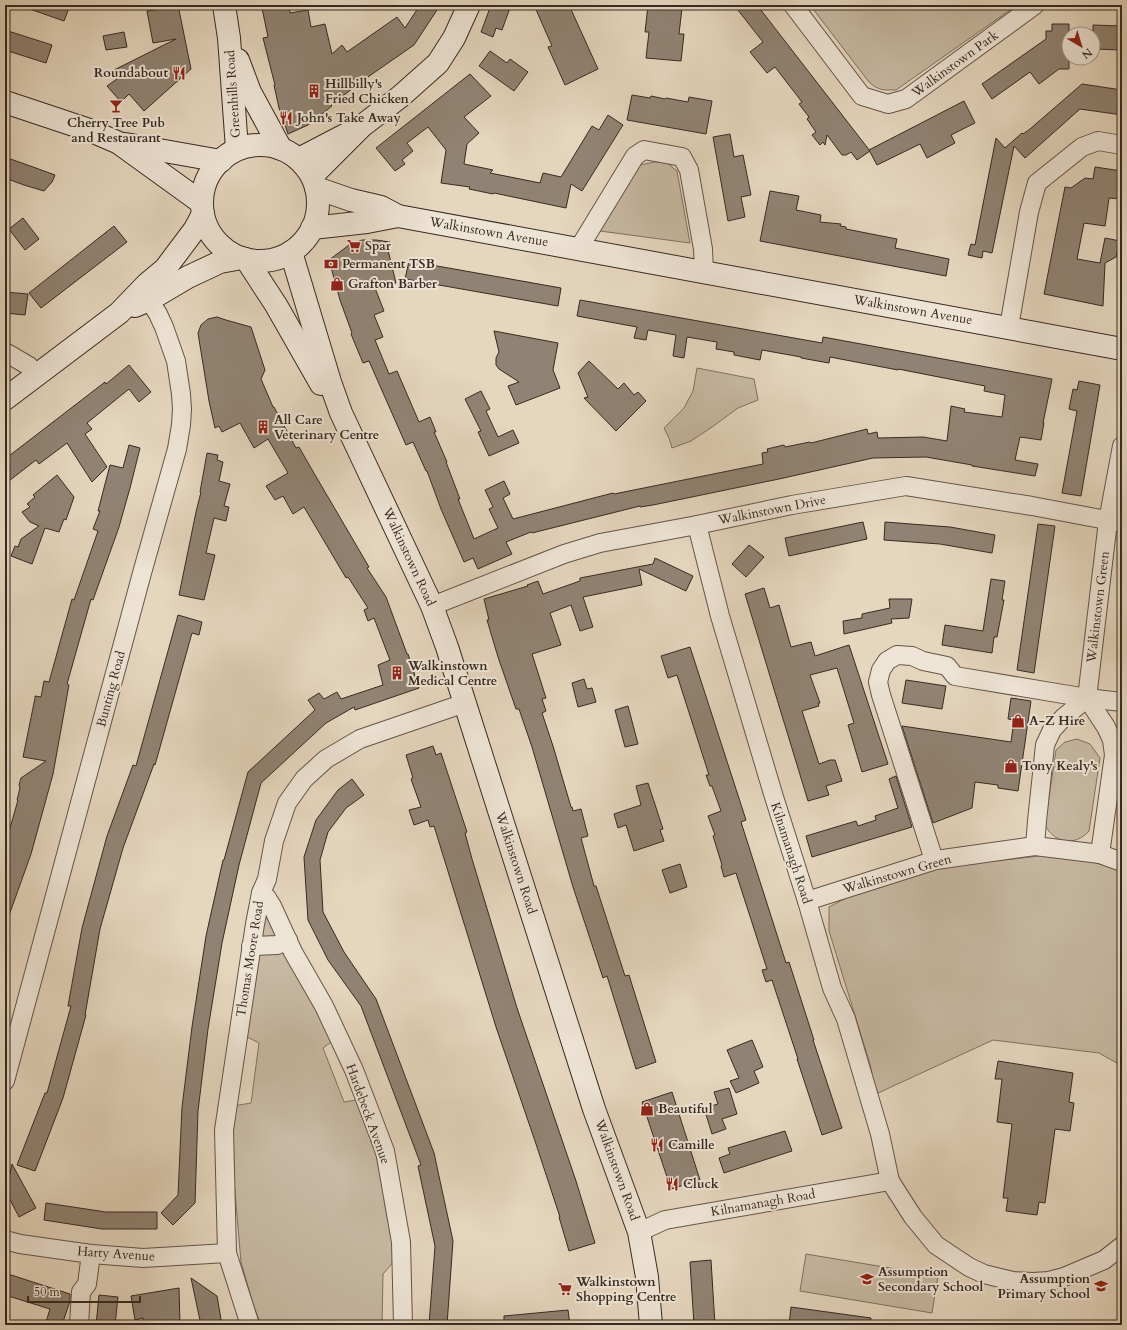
<svg xmlns="http://www.w3.org/2000/svg" width="1127" height="1330" viewBox="0 0 1127 1330" font-family="Cardo,serif">
<style>
.green{fill:#c7b9a3;stroke:#7f7262}
.building{fill:#918373;stroke:#372a22}
.lines{fill:none;stroke-linecap:round;stroke-linejoin:round}
.street-casing{stroke:#625549;stroke-width:20}
.secondary-casing{stroke:#372a22;stroke-width:24}
.street{stroke:#eee4d5;stroke-width:18}
.secondary{stroke:#eee4d5;stroke-width:22}
.labels{text-anchor:middle;dominant-baseline:central;stroke-width:4;stroke-linejoin:round;paint-order:stroke}
.street-label{font-size:13px;fill:#372a22;stroke:#eee4d5}
.poi-label{font-size:13px;font-weight:bold;fill:#372a22;stroke:#eee4d5;text-anchor:start}
</style>
<rect width="100%" height="100%" fill="#e5d6be"/>
<filter id="stains"><feTurbulence type="fractalNoise" baseFrequency=".005" numOctaves="4"/><feColorMatrix values="0 0 0 0 .2 0 0 0 0 .09 0 0 0 0 .02 0 0 0 .5 -.17"/></filter>
<radialGradient id="worn" r=".72"><stop offset=".6" stop-color="#630" stop-opacity="0"/><stop offset="1" stop-color="#630" stop-opacity=".3"/></radialGradient>
<!-- green -->
<g class="green">
<path d="M810,5H1017L896,90C883,90 879,91 869,82Z"/>
<path d="M654,162L667,163L677,171L690,243L600,231L640,165Z"/>
<path d="M697,368L754,379L758,400L738,408L712,427L691,441L672,448L669,438L664,428L684,408L693,391Z"/>
<path d="M1077,739L1090,744L1100,758L1089,831C1075,847 1054,843 1045,825L1056,750L1065,742Z"/>
<path d="M1057,854L1113,867L1122,871V1066L1099,1053L993,1040L876,1094L870,1064L829,931V907L850,896L943,867Z"/>
<path d="M266,912L334,1040L323,1048L344,1102L356,1100L387,1186L396,1259L383,1274L382,1325H261L253,1304L241,1262L234,1180L233,1106L251,1103L259,1043L245,1036L254,969Z"/>
<path d="M806,1254L938,1276L932,1313L800,1291Z"/>
</g>
<!-- building -->
<g class="building">
<path d="M25,5H61L69,8L64,21L24,7Z"/>
<path d="M153,5H178L191,69L144,111L129,94L121,102L107,86L117,79L112,71L176,39L153,43L147,11L155,10Z"/>
<path d="M279,5H289L290,13L308,10L311,27L325,24L332,54L342,45L347,52L397,17L405,28L420,5H430L437,10L414,45L365,79L331,105L332,106L308,125L288,134L279,108L274,85H275L263,38L268,37L262,8Z"/>
<path d="M491,5H511L502,30L496,28L493,37L481,32Z"/>
<path d="M534,5H569L598,69L565,85L548,47L552,46Z"/>
<path d="M648,5L682,8L679,34H684L681,61L646,58L649,32H645Z"/>
<path d="M734,5H757L870,151L857,160L851,152L846,155H842L827,135L825,145L823,142L820,145L812,135L816,132L807,119L809,117L799,104L802,102L775,67L767,73L750,52L763,42Z"/>
<path d="M1052,24H1069V69H1059L1039,84L1030,72L992,99L982,84L1046,39V31H1052Z"/>
<path d="M1093,25L1122,26V50L1093,49Z"/>
<path d="M5,30L52,45L46,63L5,50Z"/>
<path d="M124,32L127,47L106,50L103,36Z"/>
<path d="M490,51L507,63L510,59L528,72L514,91L479,66Z"/>
<path d="M470,74L491,96L464,117L479,133L467,144L464,164L493,170L490,173L540,183L543,173L561,177L592,126L599,130L608,115L623,125L582,191L571,184L566,208L494,193L493,194L469,189L470,187L441,183L446,150L428,127L407,143L413,151L402,160L405,164L395,171L376,148Z"/>
<path d="M1082,84L1122,90V115L1080,109L1025,158L1014,146L992,253L983,251L982,258L968,255L971,244L975,245L996,138L1005,148L1022,133L1023,134L1030,129Z"/>
<path d="M632,95L650,98L651,96L665,99L666,98L688,102L689,97L712,101L706,134L627,120Z"/>
<path d="M964,101L975,123L951,135L955,143L927,158L920,144L877,165L869,150Z"/>
<path d="M730,134L734,157L743,155L751,195L741,197L745,217L728,221L713,137Z"/>
<path d="M5,157L33,167L55,175L52,182L44,191L24,185L5,178Z"/>
<path d="M1095,167L1122,171V199L1109,198L1105,226L1084,223L1077,259L1100,263L1105,238L1120,241L1116,257L1105,263L1103,306L1044,294L1065,187L1071,188L1085,178L1093,179Z"/>
<path d="M770,191L799,196L796,210L821,215L820,222L841,224L840,226L846,227V229L897,239L895,248L949,259L946,276L760,241Z"/>
<path d="M23,218L39,239L25,250L9,229Z"/>
<path d="M114,226L127,242L41,308L29,293Z"/>
<path d="M362,240H376L390,242L388,250L396,283L375,288L384,311L374,315L383,337L375,340L389,374L397,371L419,422L430,417L436,432H434L447,462H446L460,499H458L474,539L498,528L489,509L493,507L485,490L504,481L510,494L503,498L513,519L613,493L614,494L763,464L762,453L768,452L767,449L784,445L785,447L810,442L811,443L867,429L868,434L877,432L878,438L923,437L947,441L951,406L965,409L964,412L1002,417L1005,395L984,391L985,386L898,369V370L830,357L829,363L801,358V357L762,350L760,360L734,355V352L716,349L717,342L687,337L684,358L673,356L676,335L648,330L646,340L634,338L637,327L577,316L580,300L822,343L823,337L1052,379L1043,423H1044L1041,440L1020,437L1015,460L1038,464L1035,476L972,466V465L926,457L873,458L779,479L653,505L640,507V506L532,533L531,532L506,542L512,554L478,569L473,558L464,562L441,509L427,471H426L413,442L406,445L369,361L363,363L351,334L352,333L340,300L329,260L349,245Z"/>
<path d="M409,261L561,288L558,306L405,279Z"/>
<path d="M5,292L28,294L25,315L5,313Z"/>
<path d="M217,317L226,320L251,327L265,370L261,379L273,407H274L296,448L299,447L311,468L369,567L367,568L386,597L407,654H408L419,688L355,710L354,707L326,723L261,783L239,865L222,943L208,1029L198,1111L195,1203L173,1225L161,1213L178,1195L182,1107L192,1027L206,936L223,860H224L248,772L315,710L308,700L319,693L324,699L337,692L341,699L383,685L378,665L390,660L374,618L368,621L364,610L368,608L348,577L346,578L304,507L293,514L283,496L275,500L266,486L288,473L268,439L254,448L240,423L222,432L219,426L215,428L209,401L198,333L201,325L208,319Z"/>
<path d="M494,331L558,343L553,370L560,388L516,405L508,386L519,382L499,369L496,365V358L499,352Z"/>
<path d="M589,361L618,389L624,383L634,395L638,392L646,401L616,431L584,398L588,397L578,373Z"/>
<path d="M129,365L151,392L139,402L129,389L87,423L92,429L85,434L107,467L92,482L67,443L39,464L36,460L5,484V459L105,382L106,384Z"/>
<path d="M1079,381L1100,385L1081,496L1062,493L1077,411L1069,409L1073,389L1077,390Z"/>
<path d="M481,391L490,409L486,411L498,437L513,430L519,443L489,456L478,432L481,431L465,399Z"/>
<path d="M129,445L140,448L130,488L119,527L93,600L91,599L67,684L69,685L53,774L31,854L7,921L5,920V846L18,800H17L20,788L19,785L21,778L46,761L23,757L35,698V696L41,697L44,681L49,682L72,599L74,600L98,531L93,529L100,511H98L110,465L123,468Z"/>
<path d="M207,453L218,455L217,460L223,462L219,481L230,484L224,506L229,507L226,521L214,518L206,553L215,555L204,600L179,595L196,512L201,492H200Z"/>
<path d="M57,475L74,497L66,520L64,519L59,532L45,528L32,564L11,556L15,546L18,547L21,539L39,526L30,522L22,512L30,507L27,504L35,497L33,495Z"/>
<path d="M863,522L867,539L789,556L785,538Z"/>
<path d="M885,522L950,527L995,535L992,553L940,544L884,540Z"/>
<path d="M1038,524L1055,526L1034,673L1017,670Z"/>
<path d="M749,545L764,557L746,577L732,564Z"/>
<path d="M655,558L693,576L686,591L639,569L642,585L583,597L593,627L580,631L571,605L550,613L561,645L532,654L546,698L542,699L546,711L542,713L553,746L571,807H572L573,811L581,809L588,836L581,838L594,886H596L625,976L629,975L656,1062L636,1069L607,976L603,978L573,887L532,747L519,709H516L498,657L487,620H489L484,599L528,586L527,585L538,581L543,594L580,581V578L653,564Z"/>
<path d="M991,579L1005,581L1002,600H1004L997,637H994L992,653L942,645L945,625L983,631Z"/>
<path d="M764,588L770,608L779,605L791,647L811,642L815,656L849,645L888,764L862,772L848,725L854,723L837,668L810,675L820,703H818L819,706L802,711L819,764L830,760H835L842,781L826,786L829,795L808,801L745,594Z"/>
<path d="M889,599H912L909,618L891,619L892,623L844,634L843,621L862,618V614L890,608Z"/>
<path d="M178,615L202,622L199,635L192,633L155,765L154,764L123,848L100,929L85,1015H86L63,1098L35,1171L17,1165L45,1093H47L71,1006H68L82,928L107,836L133,765L136,766Z"/>
<path d="M690,647L746,820L741,822L763,891L786,963L789,962L814,1040H813L842,1128L822,1135L797,1059H798L772,980L766,982L762,970L767,969L736,873L724,877L721,866L722,865L713,836L715,835L708,816L721,811L712,786H710L706,775H709L677,675L668,678L661,656Z"/>
<path d="M584,679L587,689L592,688L596,702L578,707L572,683Z"/>
<path d="M906,680L946,686L942,709L902,703Z"/>
<path d="M1011,698L1031,701L1018,791L998,788V785L975,782L972,808L933,823L902,726L1011,742L1014,720L1008,719Z"/>
<path d="M628,706L638,744L625,747L615,710Z"/>
<path d="M433,746L436,755L441,753L467,832L465,833L472,859L517,1008L576,1181L595,1243L569,1251L559,1217H560L536,1144L496,1027L434,826L430,827L428,820L414,825L409,810L421,807L411,779L413,778L406,755Z"/>
<path d="M896,776L912,827L812,857L806,836L856,821L858,826L876,820L875,816L898,808L889,779Z"/>
<path d="M352,779L364,795L346,808L328,832L320,860L323,912L344,952L376,999L434,1153L453,1241L447,1325H429L435,1246L418,1166L421,1165L361,1006L328,960L308,920L304,857L316,820L338,790Z"/>
<path d="M648,783L663,829L660,830L664,841L634,851L626,825L618,828L614,814L641,805L636,786Z"/>
<path d="M680,864L687,887L670,893L662,870Z"/>
<path d="M752,1040L763,1067L754,1071L759,1083L736,1093L730,1081L739,1078L727,1050Z"/>
<path d="M998,1061L1073,1073L1069,1102L1074,1103L1070,1131L1055,1129L1045,1203L1039,1202L1037,1215L1006,1211L1008,1198H1003L1012,1124L997,1122L1002,1079H995Z"/>
<path d="M729,1088L737,1114L722,1119L726,1129L712,1134L704,1108L718,1104L714,1092Z"/>
<path d="M672,1092L700,1180L671,1189L642,1102Z"/>
<path d="M785,1131L792,1151L724,1173L719,1158L730,1154L728,1148Z"/>
<path d="M12,1164L36,1208L19,1217L6,1192Z"/>
<path d="M46,1203L106,1212H157V1229H102L44,1220Z"/>
<path d="M711,1260L715,1325H694L690,1262Z"/>
<path d="M5,1273L70,1294V1301L62,1325H45L50,1309L5,1295Z"/>
<path d="M191,1278L217,1296L222,1325H201Z"/>
<path d="M179,1288L180,1325H145L143,1318L135,1320L131,1296Z"/>
<path d="M99,1295L118,1297L115,1325H96Z"/>
<path d="M791,1307L871,1318L870,1325H789Z"/>
<path d="M568,1310L570,1325H504V1316Z"/>
</g>
<g class="lines">
<!-- street casing -->
<g class="street-casing">
<g id="street">
<path d="M793,5L862,96L888,104L906,99L1035,5"/>
<path d="M579,248L635,156L644,150L682,157L689,170L703,249L704,272"/>
<path d="M1009,327L1029,212L1037,183L1082,147L1098,141L1122,145"/>
<path d="M5,352L29,366L36,376"/>
<path d="M697,525L720,616L774,797L807,901L832,988L846,1019L880,1134L890,1181L913,1217L936,1245L969,1267L984,1274L1000,1278L1013,1281L1033,1282L1049,1281L1064,1277L1104,1260L1122,1246"/>
<path d="M432,606L564,554L600,543L697,525L792,505L906,486L1032,506L1122,523"/>
<path d="M1087,698L1108,521L1122,446"/>
<path d="M1035,846L1037,821L1045,745L1052,730L1063,718L1087,698L1106,727L1112,740L1114,755L1100,854"/>
<path d="M934,860L881,695L878,682L881,670L887,661L897,655L912,656L923,661L947,666L955,676L1087,698L1122,702"/>
<path d="M261,893L267,898L272,906L293,952L324,1006L354,1070L385,1151L401,1242L403,1325"/>
<path d="M807,901L936,860L1035,846L1100,854L1122,862"/>
<path d="M251,946L277,945L288,940"/>
<path d="M5,1081L142,573L177,449L181,425L182,409L181,394L176,361L164,327L158,314L149,300"/>
<path d="M639,1232L665,1220L890,1181"/>
<path d="M5,1240L20,1244L91,1254L143,1258L227,1253"/>
<path d="M79,1325L81,1292L87,1284L91,1254"/>
<path d="M250,1325L227,1253L224,1130L255,924L261,893L267,879L274,841L287,803L304,779L326,759L360,739L465,703"/>
</g>
</g>
<!-- secondary casing -->
<g class="secondary-casing">
<g id="secondary">
<path d="M224,5L229,38L237,149"/>
<path d="M238,60L250,92L281,149"/>
<path d="M5,102L89,130L119,143L202,203"/>
<path d="M125,144L221,161"/>
<circle cx="260" cy="203" r="58"/>
<path d="M299,159L347,134"/>
<path d="M312,176L362,126L401,96L438,63L454,38L469,5"/>
<path d="M316,188L351,200L381,207L398,216L1122,349"/>
<path d="M312,228L367,222L398,216"/>
<path d="M291,252L330,382L341,413L432,606L447,647L594,1109L639,1232L647,1277L651,1325"/>
<path d="M246,259L276,305L321,384"/>
<path d="M135,306L149,300L188,277L220,262L242,258"/>
<path d="M5,399L119,313L147,284L165,269L195,229L203,214"/>
</g>
</g>
<!-- street -->
<use href="#street" class="street"/>
<!-- secondary -->
<use href="#secondary" class="secondary"/>
</g>
<!-- icons -->
<defs>
<g id="restaurant-bare" transform="scale(1.08)"><path d="M-5-6h1v4h1v-4h1v4h1v-4h1v5L-1.5 .5V6h-2V.5L-5-1ZM5-6V6H3V1.5H1.5Q1.5-4 5-6Z" fill="#8f2418" stroke="#eee4d5" stroke-width="2.5" paint-order="stroke"/></g>
<g id="building-bare" transform="scale(1.08)"><path d="M-4-6H4V6H1V3H-1V6H-4ZM-2.5-4.3h1.7v1.8h-1.7ZM.8-4.3h1.7v1.8H.8ZM-2.5-1h1.7V.8h-1.7ZM.8-1h1.7V.8H.8Z" fill="#8f2418" stroke="#eee4d5" stroke-width="2.5" paint-order="stroke"/></g>
<g id="bar-bare" transform="scale(1.08)"><path d="M-6-5H6L.8 .8V4.5H3.5V6h-7V4.5H-.8V.8Z" fill="#8f2418" stroke="#eee4d5" stroke-width="2.5" paint-order="stroke"/></g>
<g id="supermarket-bare" transform="scale(1.08)"><path d="M-6-5.5h2.5l.6 2H6L4.5 2H-2.5L-4.4-4H-6ZM-1.5 3.2a1.3 1.3 0 1 0 .1 0ZM3 3.2a1.3 1.3 0 1 0 .1 0Z" fill="#8f2418" stroke="#eee4d5" stroke-width="2.5" paint-order="stroke"/></g>
<g id="bank-bare" transform="scale(1.08)"><path d="M-6-4H6V4H-6ZM0-2.3a2.3 2.3 0 1 0 0 4.6a2.3 2.3 0 1 0 0-4.6Z" fill="#8f2418" stroke="#eee4d5" stroke-width="2.5" paint-order="stroke"/></g>
<g id="shop-bare" transform="scale(1.08)"><path d="M-5-2.5h2.3a2.7 3.5 0 0 1 5.4 0H5L5.5 6h-11ZM-1.5-2.5h3a1.5 2.3 0 0 0-3 0Z" fill="#8f2418" stroke="#eee4d5" stroke-width="2.5" paint-order="stroke"/></g>
<g id="school-bare" transform="scale(1.08)"><path d="M0-5L7-2L0 1L-7-2ZM-4 1L0 2.5L4 1V4Q0 6-4 4Z" fill="#8f2418" stroke="#eee4d5" stroke-width="2.5" paint-order="stroke"/></g>
</defs>
<g fill-rule="evenodd">
<use href="#restaurant-bare" x="179" y="73"/>
<use href="#building-bare" x="314" y="91"/>
<use href="#bar-bare" x="116" y="106"/>
<use href="#restaurant-bare" x="286" y="118"/>
<use href="#supermarket-bare" x="354" y="246"/>
<use href="#bank-bare" x="331" y="264"/>
<use href="#shop-bare" x="337" y="284"/>
<use href="#building-bare" x="263" y="427"/>
<use href="#building-bare" x="397" y="673"/>
<use href="#shop-bare" x="1018" y="721"/>
<use href="#shop-bare" x="1011" y="766"/>
<use href="#shop-bare" x="647" y="1109"/>
<use href="#restaurant-bare" x="657" y="1145"/>
<use href="#restaurant-bare" x="672" y="1184"/>
<use href="#school-bare" x="867" y="1279"/>
<use href="#school-bare" x="1101" y="1286"/>
<use href="#supermarket-bare" x="565" y="1289"/>
</g>
<g class="labels">
<!-- street labels -->
<g class="street-label">
<text transform="translate(955 64) rotate(-36)">Walkinstown Park</text>
<text transform="translate(233 94) rotate(-94)">Greenhills Road</text>
<text transform="translate(489 232) rotate(10)">Walkinstown Avenue</text>
<text transform="translate(913 310) rotate(10)">Walkinstown Avenue</text>
<text transform="translate(772 510) rotate(-11)">Walkinstown Drive</text>
<text transform="translate(409 557) rotate(65)">Walkinstown Road</text>
<text transform="translate(1098 607) rotate(-83)">Walkinstown Green</text>
<text transform="translate(111 689) rotate(-75)">Bunting Road</text>
<text transform="translate(791 853) rotate(72)">Kilnamanagh Road</text>
<text transform="translate(516 863) rotate(72)">Walkinstown Road</text>
<text transform="translate(897 874) rotate(-16)">Walkinstown Green</text>
<text transform="translate(250 959) rotate(-81)">Thomas Moore Road</text>
<text transform="translate(368 1114) rotate(70)">Hardebeck Avenue</text>
<text transform="translate(617 1170) rotate(70)">Walkinstown Road</text>
<text transform="translate(763 1203) rotate(-10)">Kilnamanagh Road</text>
<text transform="translate(116 1254) rotate(4)">Harty Avenue</text>
</g>
<!-- poi labels -->
<g class="poi-label">
<text x="168" y="73" text-anchor="end">Roundabout</text>
<text x="325" y="84">Hillbilly's<tspan x="325" dy="15">Fried Chicken</tspan></text>
<text x="297" y="118">John's Take Away</text>
<text x="116" y="123" text-anchor="middle">Cherry Tree Pub<tspan x="116" dy="15">and Restaurant</tspan></text>
<text x="365" y="246">Spar</text>
<text x="342" y="264">Permanent TSB</text>
<text x="348" y="284">Grafton Barber</text>
<text x="274" y="420">All Care<tspan x="274" dy="15">Veterinary Centre</tspan></text>
<text x="408" y="666">Walkinstown<tspan x="408" dy="15">Medical Centre</tspan></text>
<text x="1029" y="721">A-Z Hire</text>
<text x="1022" y="766">Tony Kealy's</text>
<text x="658" y="1109">Beautiful</text>
<text x="668" y="1145">Camille</text>
<text x="683" y="1184">Cluck</text>
<text x="878" y="1272">Assumption<tspan x="878" dy="15">Secondary School</tspan></text>
<text x="1090" y="1279" text-anchor="end">Assumption<tspan x="1090" dy="15">Primary School</tspan></text>
<text x="576" y="1282">Walkinstown<tspan x="576" dy="15">Shopping Centre</tspan></text>
</g>
</g>
<!-- margin -->
<rect width="1127" height="1330" fill="none" stroke="#e5d6be" stroke-width="20"/>
<rect x="6" y="6" width="1115" height="1318" fill="none" stroke="#372a22" stroke-width="2"/>
<rect x="10" y="10" width="1107" height="1310" fill="none" stroke="#372a22"/>
<!-- north arrow -->
<g transform="translate(1081 46) rotate(142)"><circle r="19" fill="#eee4d5" stroke="#a59a8d"/>
<path d="M0-3L7 15L0 10L-7 15Z" fill="#8f2418"/>
<text y="-6" font-size="11" font-weight="bold" text-anchor="middle" fill="#372a22">N</text>
</g>
<!-- scale -->
<path d="M28 1296v6h112v-6" fill="none" stroke="#372a22" stroke-width="2"/>
<text x="34" y="1296" font-size="12" fill="#372a22" stroke="#eee4d5" stroke-width="3" paint-order="stroke">50 m</text>
<rect width="100%" height="100%" filter="url(#stains)"/>
<rect width="100%" height="100%" fill="url(#worn)"/>
</svg>
